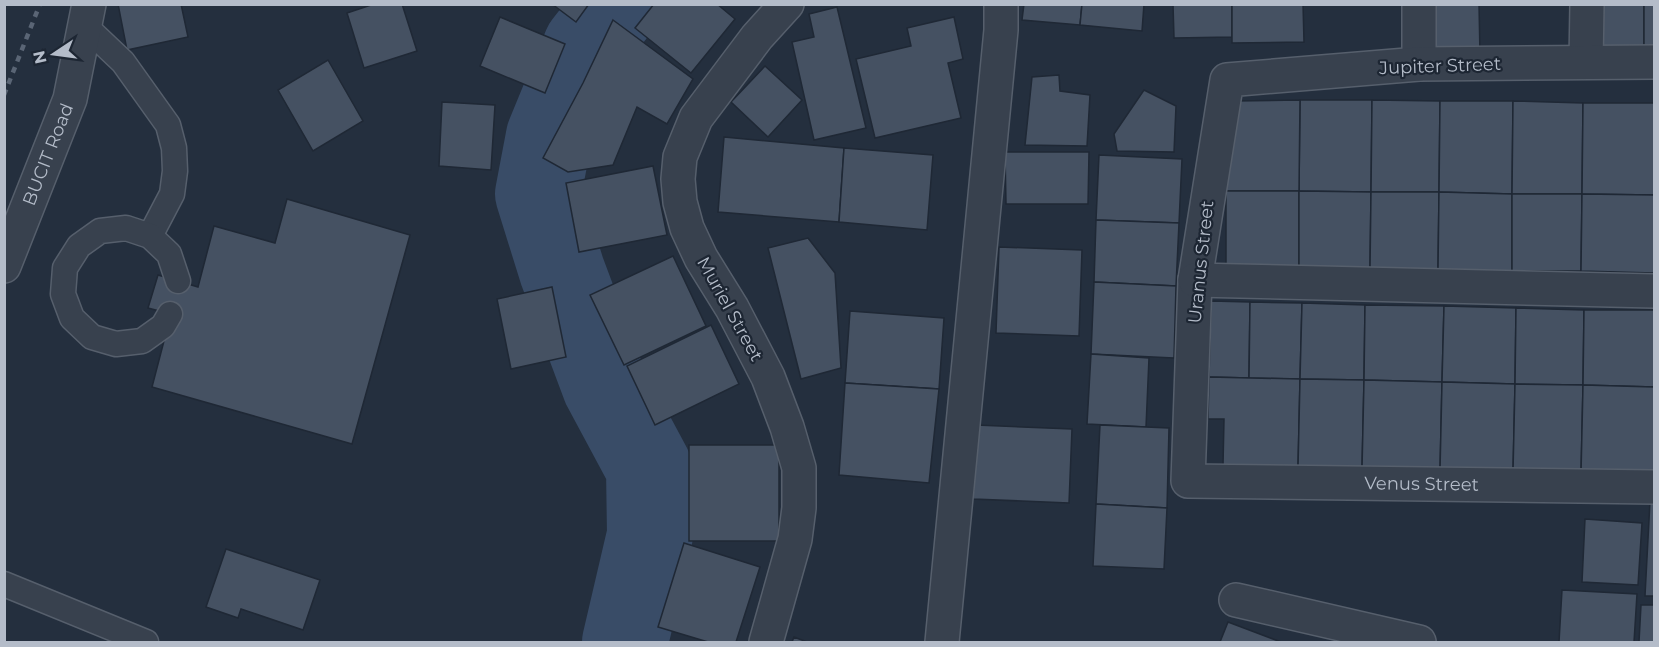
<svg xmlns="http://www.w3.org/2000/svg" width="1659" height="647" viewBox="0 0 1659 647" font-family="Montserrat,sans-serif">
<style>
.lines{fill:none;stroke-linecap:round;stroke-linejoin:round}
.river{stroke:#394c67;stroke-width:86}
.building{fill:#455162;stroke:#1f2835;stroke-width:1.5}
.service-casing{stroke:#565f6c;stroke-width:27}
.minor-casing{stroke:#565f6c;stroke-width:36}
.tertiary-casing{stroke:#565f6c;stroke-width:36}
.service{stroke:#38414e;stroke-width:24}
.minor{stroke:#38414e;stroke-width:33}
.tertiary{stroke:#38414e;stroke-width:33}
.rail{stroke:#5a6575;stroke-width:4.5;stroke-dasharray:6 6;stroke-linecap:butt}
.labels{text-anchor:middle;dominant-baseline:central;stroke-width:4.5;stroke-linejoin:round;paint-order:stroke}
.street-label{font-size:18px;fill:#b4bcc9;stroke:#1d2633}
</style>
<rect width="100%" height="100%" fill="#242f3e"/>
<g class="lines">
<!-- river -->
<path class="river" d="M619,4L586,46L549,136L538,194L562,271L605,386L649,468L650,535L625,642"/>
</g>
<!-- building -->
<g class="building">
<path d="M118,4H181L188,37L127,50Z"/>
<path d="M374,4H402L417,51L364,68L347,13Z"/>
<path d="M552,4H589L576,22Z"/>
<path d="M654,4H717L735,19L691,73L635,28Z"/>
<path d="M1024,4H1082L1080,25L1022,20Z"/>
<path d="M1082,4H1144L1142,31L1080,25Z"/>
<path d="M1173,4H1232V37L1174,38Z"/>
<path d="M1232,4H1303L1304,42L1232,43Z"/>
<path d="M1427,4H1479L1480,55L1427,54Z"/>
<rect x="1589" y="4" width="55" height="55"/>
<rect x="1644" y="4" width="10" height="53"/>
<path d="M837,7L866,128L814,140L792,42L814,37L809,14Z"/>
<path d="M500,17L565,44L545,93L480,66Z"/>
<path d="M954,17L963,59L948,63L961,118L875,138L856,59L911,46L907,28Z"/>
<path d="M613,20L693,79L667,124L637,107L613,165L568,172L543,158L583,83Z"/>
<path d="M328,60L363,121L313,151L278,90Z"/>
<path d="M765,66L802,100L768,137L731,102Z"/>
<path d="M1059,75L1060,91L1090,95L1087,146L1025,145L1032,77Z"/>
<path d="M1144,90L1176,106L1174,152L1117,151L1114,134Z"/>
<path d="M1300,100H1372L1371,192L1299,191Z"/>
<path d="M1300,100L1299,191H1226L1234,101Z"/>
<path d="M1372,100L1440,101L1439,192H1371Z"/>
<path d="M1440,101H1513L1512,194L1439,192Z"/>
<path d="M1513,101L1583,103L1582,194H1512Z"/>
<path d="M442,102L495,105L491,170L439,166Z"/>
<path d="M1583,103H1654V195L1582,194Z"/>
<path d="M724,137L844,148L839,222L718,212Z"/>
<path d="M844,148L933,155L927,230L839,222Z"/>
<path d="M1005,152H1089L1088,204H1006Z"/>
<path d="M1099,155L1182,159L1179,223L1096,220Z"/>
<path d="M653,166L667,235L579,252L566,183Z"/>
<rect x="1226" y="191" width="73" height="77"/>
<path d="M1299,191L1371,192L1370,269L1299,268Z"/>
<path d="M1371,192H1439L1438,270L1370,269Z"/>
<path d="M1439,192L1512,194V271L1438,270Z"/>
<path d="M1512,194H1582L1581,271H1512Z"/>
<path d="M1582,194L1654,195V273L1581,271Z"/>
<path d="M287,199L410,235L352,444L152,387L171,314L148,308L158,275L198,287L214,226L275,243Z"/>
<path d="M1096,220L1179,223L1176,286L1094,282Z"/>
<path d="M808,238L835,273L841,368L801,379L768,248Z"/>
<path d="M999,247L1082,250L1079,336L996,333Z"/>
<path d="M673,256L706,326L624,365L590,295Z"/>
<path d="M1094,282L1176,286L1174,358L1091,354Z"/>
<path d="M552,287L566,357L511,369L497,299Z"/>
<path d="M1211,301L1250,302L1249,378L1209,377Z"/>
<path d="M1250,302L1302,303L1300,379L1249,378Z"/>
<path d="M1302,303L1365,305L1364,380L1300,379Z"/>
<path d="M1365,305L1444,306L1442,382L1364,380Z"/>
<path d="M1444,306L1516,308L1515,384L1442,382Z"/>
<path d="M1516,308L1584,310L1583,385L1515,384Z"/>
<path d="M1584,310H1654V387L1583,385Z"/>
<path d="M850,311L944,318L939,389L845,383Z"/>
<path d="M711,325L739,384L655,425L627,366Z"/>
<path d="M1091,354L1149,358L1146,427L1087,424Z"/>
<path d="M1209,377L1300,379L1298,468L1223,466L1224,419H1208Z"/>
<path d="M1300,379L1364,380L1362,469L1298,468Z"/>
<path d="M1364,380L1442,382L1440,471L1362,469Z"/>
<path d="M1442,382L1515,384L1513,472L1440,471Z"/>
<path d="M845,383L939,389L929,483L839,475Z"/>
<path d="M1515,384L1583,385L1581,474L1513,472Z"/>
<path d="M1583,385L1654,387V475L1581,474Z"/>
<path d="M976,425L1072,429L1069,503L973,499Z"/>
<path d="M1100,425L1169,428L1167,508L1096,504Z"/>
<rect x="689" y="445" width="90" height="96"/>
<path d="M1650,501H1654V596H1645Z"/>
<path d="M1096,504L1167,508L1164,569L1093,566Z"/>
<path d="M1585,519L1642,523L1638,585L1582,582Z"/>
<path d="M684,543L760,567L736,642H708L658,627Z"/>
<path d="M226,549L320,580L303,630L241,609L238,618L206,607Z"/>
<path d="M1562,590L1637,594L1634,642H1559Z"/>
<path d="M1641,605H1654V642H1639Z"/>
<path d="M1228,622L1281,642H1220Z"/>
<path d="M794,637L807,642H792Z"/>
</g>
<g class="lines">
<!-- service casing -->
<g class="service-casing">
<g id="service">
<path d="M86,27L123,62L168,125L174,148L175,171L172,194L150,236"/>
<path d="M170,314L163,326L142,341L116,344L92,337L72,318L63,294L65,268L79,246L100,231L126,228L150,236L169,254L178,281"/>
<path d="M4,584L146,642"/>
</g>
</g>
<!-- minor casing -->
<g class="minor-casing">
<g id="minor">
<path d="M1419,4V64"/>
<path d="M1586,62L1587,4"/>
<path id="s1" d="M1654,62L1419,64L1227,80L1195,280L1188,481L1654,487"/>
<path d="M1195,280L1654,291"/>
<path d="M1236,600L1419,642"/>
<path d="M766,642L795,539L799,508V468L787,427L768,377L732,308L701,258L687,228L680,202L678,179L680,157L696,118L757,37L787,4"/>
<path d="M942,642L1001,30V4"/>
</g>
</g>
<!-- tertiary casing -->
<g class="tertiary-casing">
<g id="tertiary">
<path id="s2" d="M4,266L70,99L89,4"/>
</g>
</g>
<!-- service -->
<use href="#service" class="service"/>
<!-- minor -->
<use href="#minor" class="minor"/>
<!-- tertiary -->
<use href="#tertiary" class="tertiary"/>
<!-- rail -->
<path class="rail" d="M4,95L40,4"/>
</g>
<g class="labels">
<!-- street labels -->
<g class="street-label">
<text transform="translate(1440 66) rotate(-2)">Jupiter Street</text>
<text stroke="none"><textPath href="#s2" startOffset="120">BUCIT Road</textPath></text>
<text transform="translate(1201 262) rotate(-84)">Uranus Street</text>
<text transform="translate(730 309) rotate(61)">Muriel Street</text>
<text stroke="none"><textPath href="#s1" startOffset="1065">Venus Street</textPath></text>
</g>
</g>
<!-- border -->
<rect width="1659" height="647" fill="none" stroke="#b4bcc9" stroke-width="12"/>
<!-- north arrow -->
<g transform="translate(54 54) rotate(257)" stroke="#1d2633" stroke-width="4.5" paint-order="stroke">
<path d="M0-4.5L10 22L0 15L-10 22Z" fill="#b4bcc9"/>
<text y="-9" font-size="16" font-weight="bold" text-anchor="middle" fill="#b4bcc9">N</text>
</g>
</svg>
